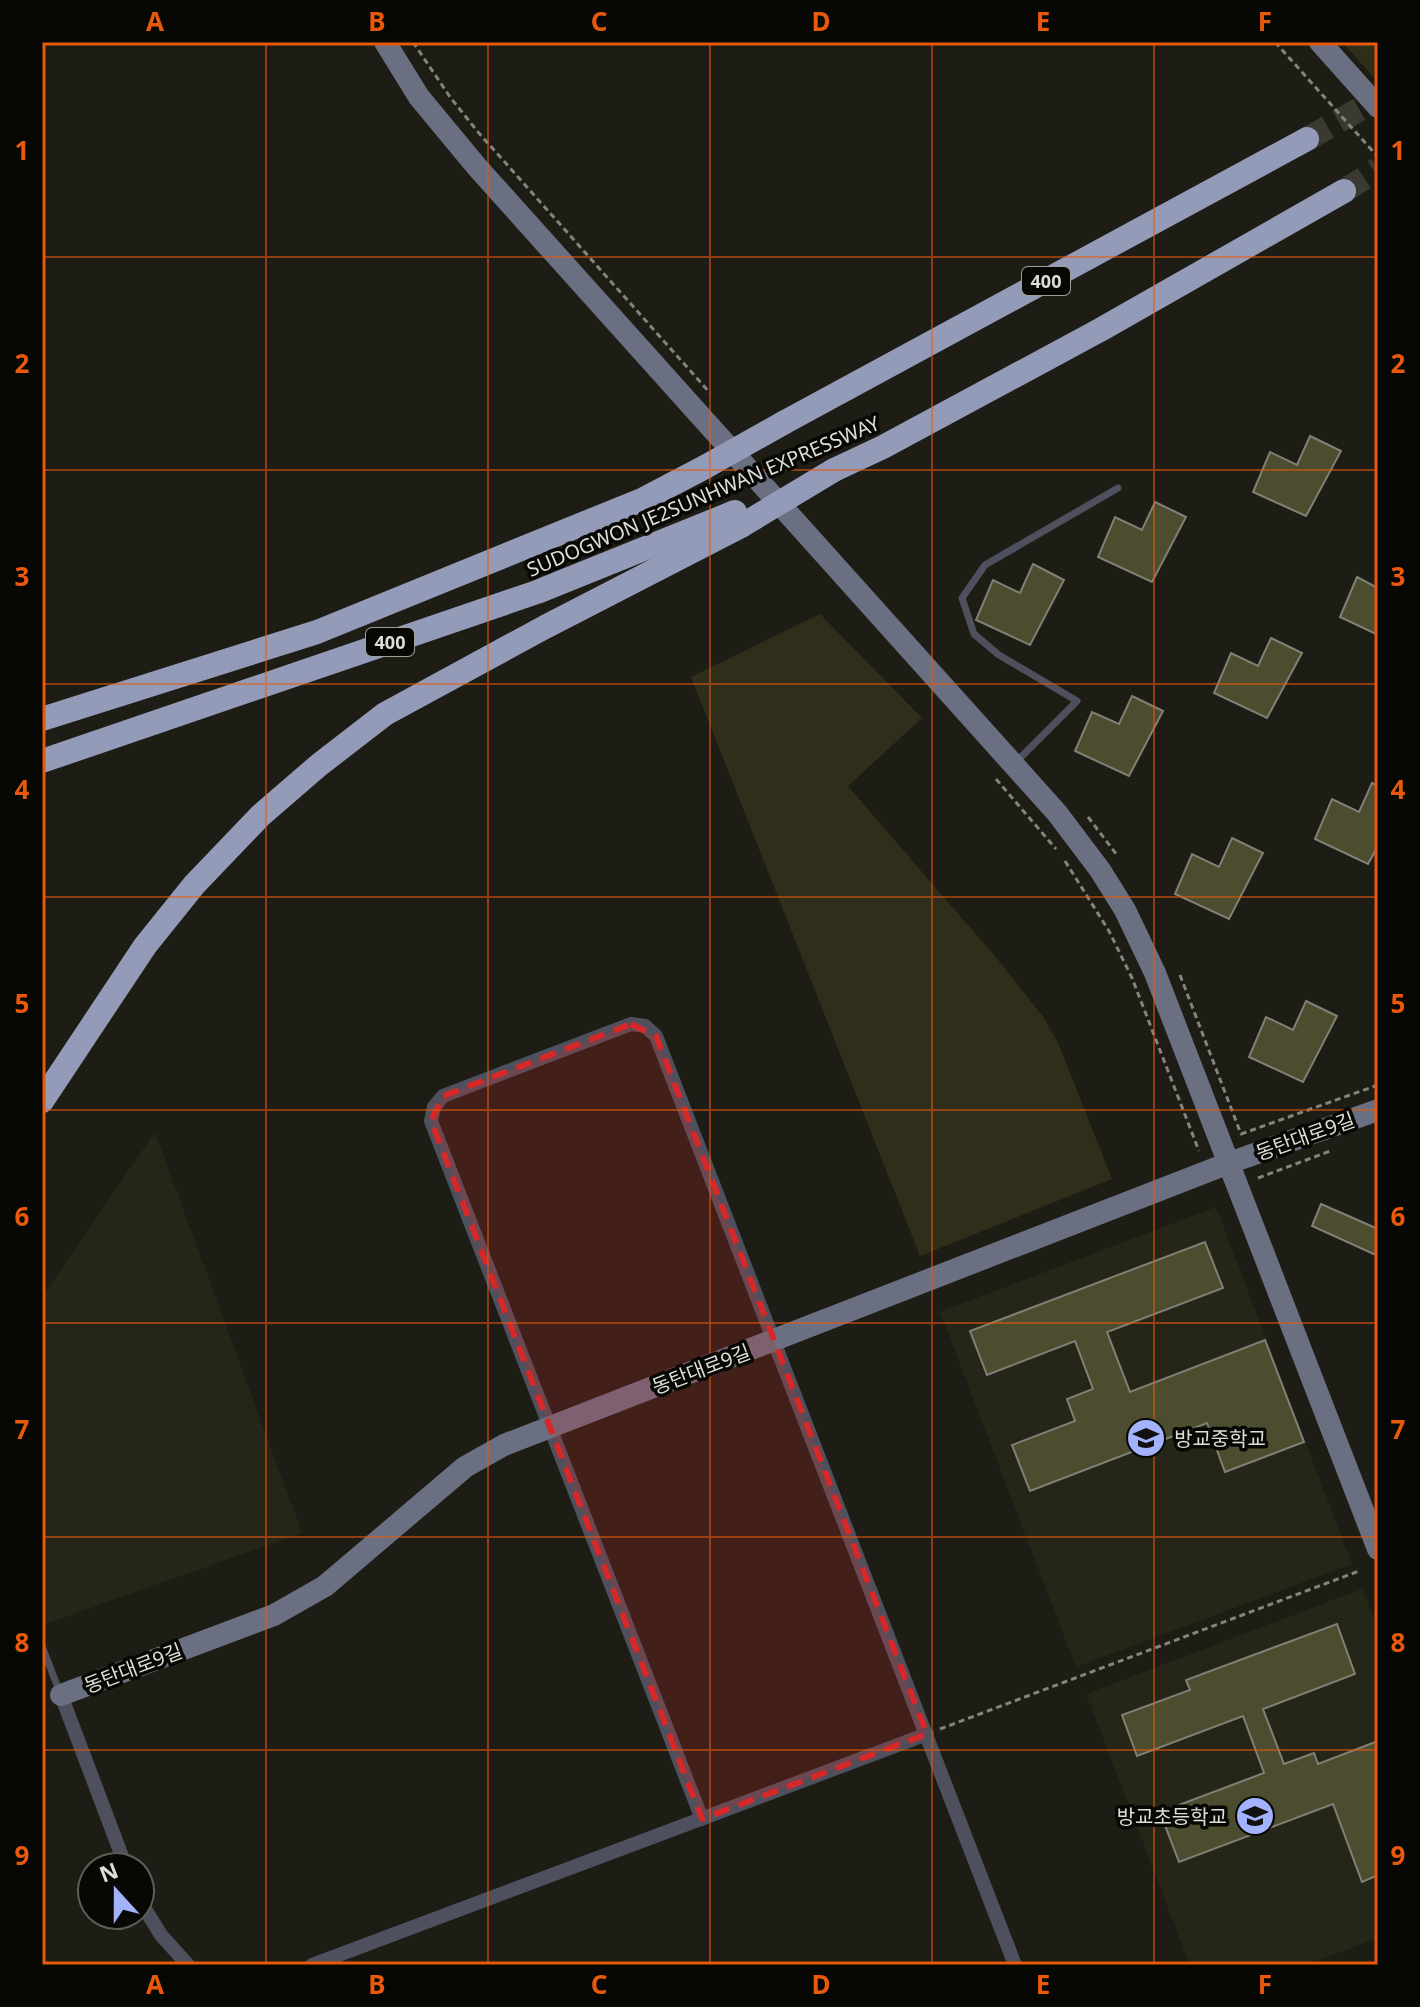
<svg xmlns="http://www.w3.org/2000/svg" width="1420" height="2007" viewBox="0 0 1420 2007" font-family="'Noto Sans','Noto Sans KR',sans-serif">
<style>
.built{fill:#262618}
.green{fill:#2e2e1b}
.building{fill:#4c4c2f;stroke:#808076;stroke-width:2}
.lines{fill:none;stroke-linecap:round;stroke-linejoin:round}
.highway-tunnel{stroke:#3a3a32;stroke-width:24;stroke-dasharray:24 12;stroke-linecap:butt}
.path{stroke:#84847d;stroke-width:3;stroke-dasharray:6 4;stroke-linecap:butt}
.lane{stroke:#4e515d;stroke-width:7}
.street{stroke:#4e515d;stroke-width:14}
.secondary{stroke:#6a6f82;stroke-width:22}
.highway{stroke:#949bb9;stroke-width:24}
.highway-bridge{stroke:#949bb9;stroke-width:24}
.marked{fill:#d62828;fill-opacity:0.2;stroke:#d62828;stroke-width:6;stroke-dasharray:16 10;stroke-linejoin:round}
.grid{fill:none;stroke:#e8590c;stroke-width:2;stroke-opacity:0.55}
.labels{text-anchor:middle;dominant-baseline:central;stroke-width:7;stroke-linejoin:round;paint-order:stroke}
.shield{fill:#070704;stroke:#9e9e98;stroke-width:2}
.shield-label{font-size:18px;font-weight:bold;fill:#deded8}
.street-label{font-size:20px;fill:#deded8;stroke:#070704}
.poi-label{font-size:20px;fill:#deded8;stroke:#070704;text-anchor:start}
.neatline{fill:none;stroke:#e8590c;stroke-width:3}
.grid-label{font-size:26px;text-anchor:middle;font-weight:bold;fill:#e8590c}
</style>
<rect width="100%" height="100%" fill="#1d1d15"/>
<!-- built -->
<g class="built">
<path d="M155,1132L302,1533L42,1625V1297Z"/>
<path d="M1216,1207L1352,1564L1076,1667L940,1312Z"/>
<path d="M1362,1589L1378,1630V1938L1305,1965H1190L1086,1694Z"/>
</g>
<!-- green -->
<g class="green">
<path d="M1342,42H1378V82Z"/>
<path d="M820,614L922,718L848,786L998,960L1044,1018L1059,1045L1112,1179L920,1256L691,677Z"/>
</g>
<!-- building -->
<g class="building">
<path d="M1310,436L1341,451L1306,516L1253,492L1270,452L1297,465Z"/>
<path d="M1155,502L1186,517L1152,582L1098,557L1115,517L1142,530Z"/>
<path d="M1033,564L1064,580L1030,645L976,620L993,580L1020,593Z"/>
<path d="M1357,577L1378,588V635L1340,617Z"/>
<path d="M1271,638L1302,653L1267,718L1214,693L1231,653L1258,666Z"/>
<path d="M1132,696L1163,711L1129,776L1075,751L1092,712L1119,724Z"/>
<path d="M1372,783L1378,786V846L1368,864L1315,839L1332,799L1359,812Z"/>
<path d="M1232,838L1263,853L1229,919L1175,894L1192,854L1219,867Z"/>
<path d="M1306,1001L1337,1016L1303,1082L1249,1057L1266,1017L1293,1030Z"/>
<path d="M1321,1204L1378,1229V1256L1312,1226Z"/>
<path d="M1205,1242L1223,1288L1107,1332L1130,1392L1265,1340L1304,1442L1225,1472L1207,1423L1030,1491L1012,1445L1075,1421L1067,1399L1093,1389L1075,1341L987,1375L970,1331Z"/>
<path d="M1337,1624L1355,1674L1263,1709L1284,1764L1314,1753L1318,1764L1378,1741V1875L1362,1882L1333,1804L1179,1862L1160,1812L1264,1773L1243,1716L1137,1756L1122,1715L1190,1690L1186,1680Z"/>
</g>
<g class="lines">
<!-- highway-tunnel -->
<g class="highway-tunnel">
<path d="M1307,139L1378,99"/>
<path d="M1344,191L1378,169"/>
</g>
<!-- path -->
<g class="path">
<path d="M413,42L450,97L478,132L710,393"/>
<path d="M1275,42L1378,157"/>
<path d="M996,779L1056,849"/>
<path d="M1088,817L1117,855"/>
<path d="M1065,861L1109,931L1132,978L1199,1151"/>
<path d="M1180,975L1241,1134L1378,1085"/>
<path d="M1258,1178L1333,1150"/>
<path d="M940,1729L1359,1571"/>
</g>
<!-- lane -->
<g class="lane">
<path d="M1015,763L1077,701L999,655L974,634L962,598L985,565L1118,488"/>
<path d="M42,1646L60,1693"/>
</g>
<!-- street -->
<g class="street">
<path d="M61,1695L126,1867"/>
<path d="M702,1819L431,1121L434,1107L443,1096L631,1024L645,1026L656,1036L1015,1965"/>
<path d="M140,1901L161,1935L188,1965"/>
<path d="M312,1965L927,1734"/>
</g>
<!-- secondary -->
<g class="secondary">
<path d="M385,42L419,97L477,167L1057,813L1100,870L1125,910L1155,973L1378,1549"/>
<path d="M1320,42L1378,107"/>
<path d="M61,1695L274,1615L325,1586L465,1467L504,1445L1229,1163L1378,1110"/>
</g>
<!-- highway -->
<g class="highway">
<path d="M785,422L1307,139"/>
<path d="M834,470L883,447L1100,330L1344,191"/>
<path d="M42,719L317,632L644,499L705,467"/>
<path d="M42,761L537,592L735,512"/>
<path d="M42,1101L145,946L194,885L260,816L319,765L385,714L545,627L741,526"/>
</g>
<!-- highway-bridge -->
<g class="highway-bridge">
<path d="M705,467L785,422"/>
<path d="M741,526L834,470"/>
</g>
</g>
<!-- marked area -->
<path class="marked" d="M631,1024L656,1036L927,1734L702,1819L431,1121L443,1096Z"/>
<!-- grid -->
<path class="grid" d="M266,42V1965M488,42V1965M710,42V1965M932,42V1965M1154,42V1965M42,257H1378M42,470H1378M42,684H1378M42,897H1378M42,1110H1378M42,1323H1378M42,1537H1378M42,1750H1378"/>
<!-- icons -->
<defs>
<g id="school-disc" transform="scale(2)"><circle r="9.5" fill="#a2b2fd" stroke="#070704"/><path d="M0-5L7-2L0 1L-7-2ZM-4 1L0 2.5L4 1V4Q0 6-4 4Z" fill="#111"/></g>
</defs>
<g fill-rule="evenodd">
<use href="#school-disc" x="1146" y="1438"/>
<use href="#school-disc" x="1255" y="1816"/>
</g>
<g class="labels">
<!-- shield labels -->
<g class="shield">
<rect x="1022" y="267" width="48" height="28" rx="6"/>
<rect x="366" y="628" width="48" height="28" rx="6"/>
</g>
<g class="shield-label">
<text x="1046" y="281">400</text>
<text x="390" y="642">400</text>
</g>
<!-- street labels -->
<g class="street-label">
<text transform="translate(703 496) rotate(-23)">SUDOGWON JE2SUNHWAN EXPRESSWAY</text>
<text transform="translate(1305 1136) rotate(-20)">동탄대로9길</text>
<text transform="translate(701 1369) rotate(-21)">동탄대로9길</text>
<text transform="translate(133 1668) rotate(-21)">동탄대로9길</text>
</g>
<!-- poi labels -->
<g class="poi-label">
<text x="1174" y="1438">방교중학교</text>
<text x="1227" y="1816" text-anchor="end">방교초등학교</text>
</g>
</g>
<!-- border -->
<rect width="1420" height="2007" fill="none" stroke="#070704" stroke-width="88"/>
<!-- north arrow -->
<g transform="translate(116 1891) rotate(339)"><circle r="38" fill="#070704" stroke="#5d5d59" stroke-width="2"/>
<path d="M0-6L14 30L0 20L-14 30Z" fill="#a2b2fd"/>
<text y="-12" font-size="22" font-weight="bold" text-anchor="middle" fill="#deded8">N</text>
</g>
<rect x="44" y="44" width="1332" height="1919" class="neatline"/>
<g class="grid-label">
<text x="155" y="31">A</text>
<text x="377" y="31">B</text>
<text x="599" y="31">C</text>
<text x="821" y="31">D</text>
<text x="1043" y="31">E</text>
<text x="1265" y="31">F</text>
<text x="22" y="160">1</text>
<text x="1398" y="160">1</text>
<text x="22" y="373">2</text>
<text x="1398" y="373">2</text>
<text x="22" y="586">3</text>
<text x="1398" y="586">3</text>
<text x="22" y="799">4</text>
<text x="1398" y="799">4</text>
<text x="22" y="1013">5</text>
<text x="1398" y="1013">5</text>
<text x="22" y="1226">6</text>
<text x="1398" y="1226">6</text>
<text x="22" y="1439">7</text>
<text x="1398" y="1439">7</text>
<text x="22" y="1652">8</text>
<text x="1398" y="1652">8</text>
<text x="22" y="1865">9</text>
<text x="1398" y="1865">9</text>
<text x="155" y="1994">A</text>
<text x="377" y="1994">B</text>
<text x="599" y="1994">C</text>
<text x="821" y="1994">D</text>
<text x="1043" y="1994">E</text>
<text x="1265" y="1994">F</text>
</g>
</svg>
